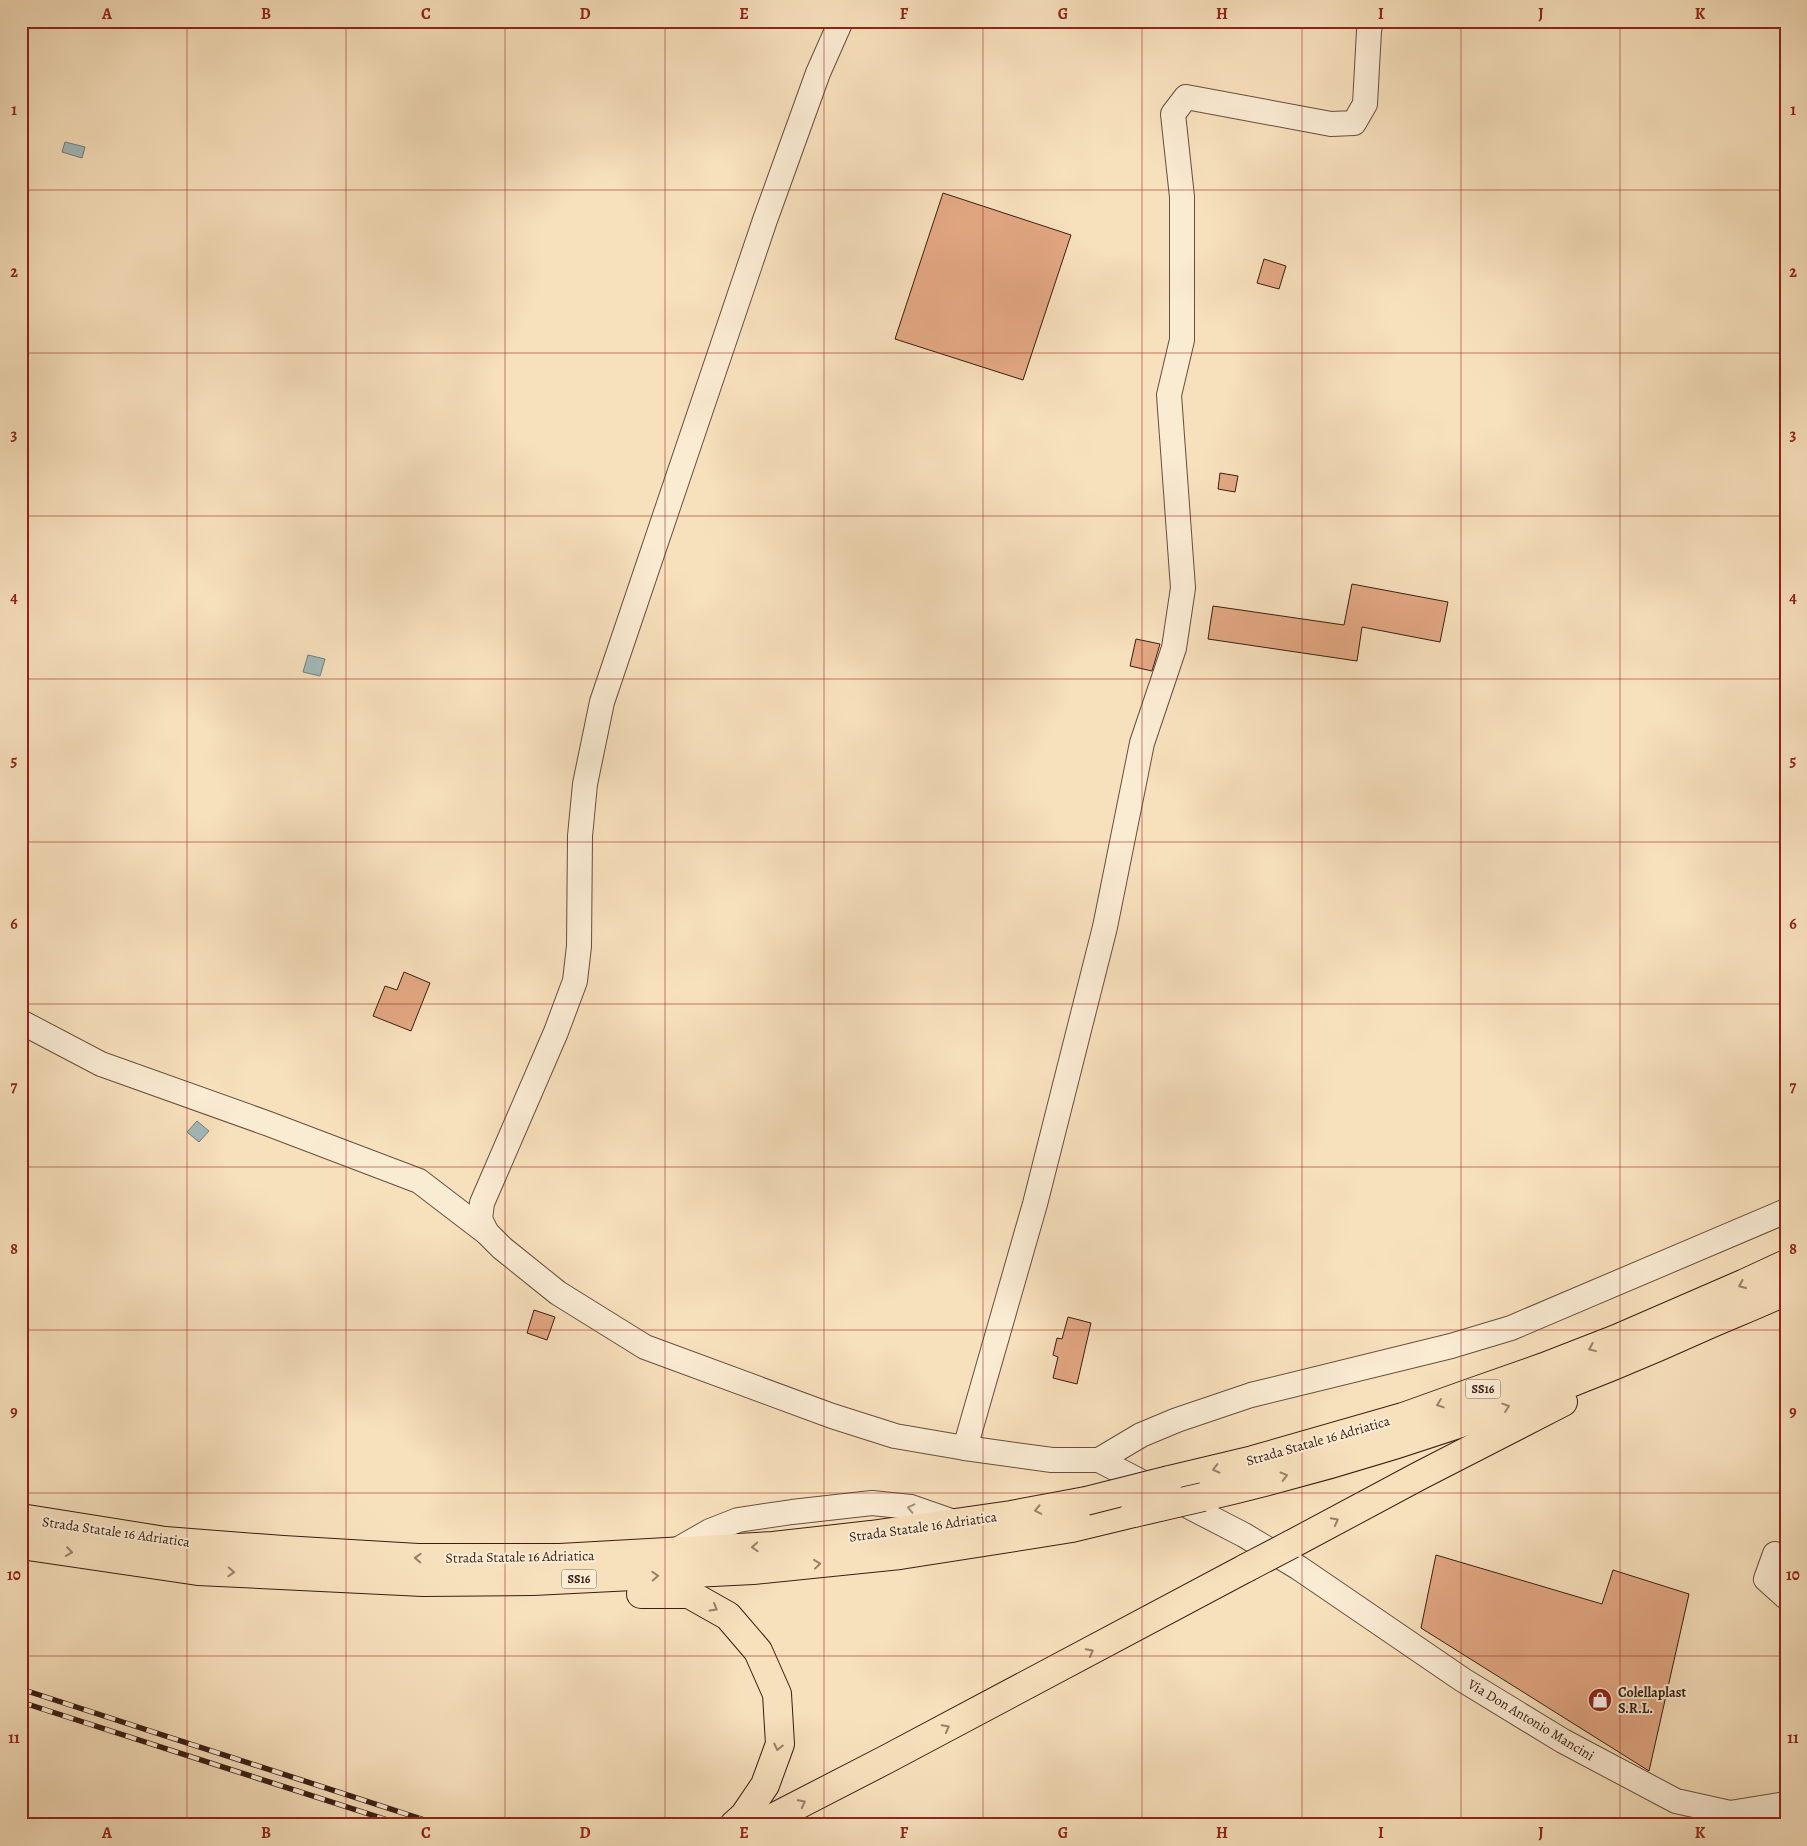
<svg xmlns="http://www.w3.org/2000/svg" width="1807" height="1846" viewBox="0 0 1807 1846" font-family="Alegreya,serif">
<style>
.water{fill:#a1babb;stroke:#777c78}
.building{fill:#e3a883;stroke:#381e14}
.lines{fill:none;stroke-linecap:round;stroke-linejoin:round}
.minor-casing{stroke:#684e3e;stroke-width:26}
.highway-casing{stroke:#381e14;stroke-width:30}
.minor{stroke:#faebd3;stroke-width:24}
.highway{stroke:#f7e0bc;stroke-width:28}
.rail-casing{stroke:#381e14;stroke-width:5.5}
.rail{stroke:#faebd3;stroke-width:4;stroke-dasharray:11;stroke-linecap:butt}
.highway-bridge-casing{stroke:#381e14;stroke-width:30;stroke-linecap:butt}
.highway-bridge{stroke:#f7e0bc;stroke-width:28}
.oneway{stroke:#987f68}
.oneway2{stroke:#a38f7d}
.grid{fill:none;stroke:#8f2418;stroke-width:1;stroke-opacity:0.55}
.labels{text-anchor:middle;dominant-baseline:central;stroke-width:4;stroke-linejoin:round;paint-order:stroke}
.shield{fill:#faebd3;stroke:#725c4d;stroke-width:1}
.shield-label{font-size:12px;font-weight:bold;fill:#381e14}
.street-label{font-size:14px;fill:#381e14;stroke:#faebd3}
.poi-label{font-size:14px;font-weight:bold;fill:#381e14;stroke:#faebd3;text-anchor:start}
.neatline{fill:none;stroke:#8f2418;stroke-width:2}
.grid-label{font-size:16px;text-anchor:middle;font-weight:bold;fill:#8f2418}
</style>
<rect width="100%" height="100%" fill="#f7e0bc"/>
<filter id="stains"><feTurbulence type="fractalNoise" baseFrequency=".004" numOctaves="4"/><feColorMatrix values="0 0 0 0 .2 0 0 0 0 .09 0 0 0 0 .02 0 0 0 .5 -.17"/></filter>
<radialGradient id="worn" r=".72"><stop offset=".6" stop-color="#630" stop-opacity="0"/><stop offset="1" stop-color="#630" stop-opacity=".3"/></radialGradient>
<!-- water -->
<g class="water">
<path d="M65,142L85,147L82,158L62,152Z"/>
<path d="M308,655L325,659L320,676L303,672Z"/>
<path d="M197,1121L209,1131L199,1142L187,1132Z"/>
</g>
<!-- building -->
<g class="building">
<path d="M943,193L1071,235L1023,380L895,339Z"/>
<path d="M1264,259L1286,266L1279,289L1257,283Z"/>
<path d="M1220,473L1238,476L1235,492L1218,489Z"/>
<path d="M1352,584L1448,602L1440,642L1362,627L1357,661L1208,639L1213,606L1344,625Z"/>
<path d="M1136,639L1160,644L1152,671L1130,666Z"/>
<path d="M404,972L430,983L411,1031L373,1016L385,986L397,990Z"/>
<path d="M534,1310L555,1317L547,1340L527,1333Z"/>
<path d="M1068,1317L1091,1323L1077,1384L1053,1378L1058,1357L1053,1355L1057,1338L1062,1339Z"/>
<path d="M1436,1555L1602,1604L1613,1570L1689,1594L1649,1771L1421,1628Z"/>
</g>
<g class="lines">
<!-- minor casing -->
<g class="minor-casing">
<g id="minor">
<path d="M841,21L818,73L765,220L602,702L585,784L580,836L579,946L575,981L556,1032L482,1203L480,1219L487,1233L502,1248L558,1293L645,1347L832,1416L895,1436L965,1448L1052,1460H1099L1244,1535L1299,1568L1463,1680L1563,1741L1676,1801L1730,1813L1786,1804"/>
<path d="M21,1022L101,1064L269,1124L419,1181L487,1233"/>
<path d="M965,1448L1035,1204L1105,927L1142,743L1174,648L1183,588L1169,395L1182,340V197L1173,114L1186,97L1331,124L1354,123L1365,104L1369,31L1371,21"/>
<path d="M1099,1460L1141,1435L1177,1420L1251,1395L1451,1346L1511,1328L1786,1211"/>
<path d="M675,1551L710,1531L738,1520L792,1512L872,1503L911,1507L957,1523"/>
<path d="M1775,1554L1766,1579L1786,1597"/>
</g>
</g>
<!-- highway casing -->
<g class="highway-casing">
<g id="highway">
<path d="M1169,1480L1253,1460L1403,1417L1470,1393L1544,1367L1616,1339L1745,1283L1786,1264"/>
<path d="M1203,1497C1375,1457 1542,1400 1703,1327C1730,1315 1759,1304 1786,1291"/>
<path d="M21,1518L165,1541L283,1550L418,1558H560L773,1546L871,1535L1011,1515L1086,1501"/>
<path d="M1292,1544L1419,1476L1563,1402"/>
<path d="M21,1545L198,1571L423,1582L533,1581L753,1570L900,1555L1072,1528L1134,1513"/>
<path d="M641,1594H689L728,1616L758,1651L777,1694L780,1744L765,1785L744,1816L734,1825"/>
<path d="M759,1825L887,1759L1246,1568"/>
</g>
</g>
<!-- minor -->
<use href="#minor" class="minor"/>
<!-- highway -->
<use href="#highway" class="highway"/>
<!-- rail casing -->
<g class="rail-casing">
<g id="rail">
<path d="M21,1689L440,1825"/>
<path d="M21,1702L403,1825"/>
</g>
</g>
<!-- rail -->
<use href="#rail" class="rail"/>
<!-- highway-bridge casing -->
<g class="highway-bridge-casing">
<g id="highway-bridge">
<path d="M1086,1501L1169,1480"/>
<path d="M1134,1513L1203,1497"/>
<path d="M1246,1568L1292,1544"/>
</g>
</g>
<!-- highway-bridge -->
<use href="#highway-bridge" class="highway-bridge"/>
</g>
<!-- one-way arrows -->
<defs><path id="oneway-chevron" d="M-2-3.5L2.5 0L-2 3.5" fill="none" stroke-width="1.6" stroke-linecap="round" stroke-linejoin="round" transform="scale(1.25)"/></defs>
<g class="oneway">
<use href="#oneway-chevron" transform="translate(1742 1285) rotate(156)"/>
<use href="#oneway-chevron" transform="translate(1592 1348) rotate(158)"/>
<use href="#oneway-chevron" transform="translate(1440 1404) rotate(161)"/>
<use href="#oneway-chevron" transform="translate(1506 1407) rotate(-19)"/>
<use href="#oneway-chevron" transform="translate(1216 1469) rotate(166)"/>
<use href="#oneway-chevron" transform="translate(1284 1476) rotate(-15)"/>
<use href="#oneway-chevron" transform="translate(1038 1510) rotate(169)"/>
<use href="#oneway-chevron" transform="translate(1335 1521) rotate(-28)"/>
<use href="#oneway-chevron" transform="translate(755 1547) rotate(177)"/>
<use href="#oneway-chevron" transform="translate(69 1552) rotate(8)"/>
<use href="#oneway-chevron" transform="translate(418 1558) rotate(-178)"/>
<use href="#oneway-chevron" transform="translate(817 1564) rotate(-6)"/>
<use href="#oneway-chevron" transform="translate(231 1572) rotate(3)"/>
<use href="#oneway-chevron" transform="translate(655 1576) rotate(-3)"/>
<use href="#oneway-chevron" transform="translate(714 1608) rotate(30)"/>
<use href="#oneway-chevron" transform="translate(1090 1652) rotate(-28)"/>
<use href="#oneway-chevron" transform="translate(946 1728) rotate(-28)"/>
<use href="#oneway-chevron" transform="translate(778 1747) rotate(103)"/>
<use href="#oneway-chevron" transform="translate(802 1803) rotate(-27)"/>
</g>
<use class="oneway2" href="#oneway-chevron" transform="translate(911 1508) rotate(-167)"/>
<!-- grid -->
<path class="grid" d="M187,21V1825M346,21V1825M505,21V1825M665,21V1825M824,21V1825M983,21V1825M1142,21V1825M1302,21V1825M1461,21V1825M1620,21V1825M21,190H1786M21,353H1786M21,516H1786M21,679H1786M21,842H1786M21,1004H1786M21,1167H1786M21,1330H1786M21,1493H1786M21,1656H1786"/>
<!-- icons -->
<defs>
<g id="shop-disc" transform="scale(1.25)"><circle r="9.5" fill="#8f2418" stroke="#faebd3"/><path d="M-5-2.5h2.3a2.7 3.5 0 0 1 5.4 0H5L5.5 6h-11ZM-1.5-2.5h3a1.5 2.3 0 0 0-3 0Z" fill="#fff"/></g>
</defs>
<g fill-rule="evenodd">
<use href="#shop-disc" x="1600" y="1700"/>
</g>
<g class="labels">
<!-- shield labels -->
<g class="shield">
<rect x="1465.5" y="1379.5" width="35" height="19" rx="4"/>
<rect x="561.5" y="1569.5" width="35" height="19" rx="4"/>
</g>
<g class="shield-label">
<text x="1483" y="1389">SS16</text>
<text x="579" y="1579">SS16</text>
</g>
<!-- street labels -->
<g class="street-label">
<text transform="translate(1318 1441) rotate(-16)">Strada Statale 16 Adriatica</text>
<text transform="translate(923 1527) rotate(-8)">Strada Statale 16 Adriatica</text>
<text transform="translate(116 1532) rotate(8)">Strada Statale 16 Adriatica</text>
<text transform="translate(520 1557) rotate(-1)">Strada Statale 16 Adriatica</text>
<text transform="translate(1531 1720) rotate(31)">Via Don Antonio Mancini</text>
</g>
<!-- poi labels -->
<g class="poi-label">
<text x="1618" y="1692">Colellaplast<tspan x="1618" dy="16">S.R.L.</tspan></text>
</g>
</g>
<!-- margin -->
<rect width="1807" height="1846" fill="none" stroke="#f7e0bc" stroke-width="55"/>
<rect x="28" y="28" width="1752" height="1790" class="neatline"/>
<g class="grid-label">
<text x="107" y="19">A</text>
<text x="266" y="19">B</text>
<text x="426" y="19">C</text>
<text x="585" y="19">D</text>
<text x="744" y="19">E</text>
<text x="904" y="19">F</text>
<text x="1063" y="19">G</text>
<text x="1222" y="19">H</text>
<text x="1381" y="19">I</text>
<text x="1541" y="19">J</text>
<text x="1700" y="19">K</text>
<text x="14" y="115">1</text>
<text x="1793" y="115">1</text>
<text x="14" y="277">2</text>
<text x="1793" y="277">2</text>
<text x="14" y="440">3</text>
<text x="1793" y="440">3</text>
<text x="14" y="603">4</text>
<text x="1793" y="603">4</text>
<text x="14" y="766">5</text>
<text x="1793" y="766">5</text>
<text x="14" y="929">6</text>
<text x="1793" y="929">6</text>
<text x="14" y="1092">7</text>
<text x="1793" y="1092">7</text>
<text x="14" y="1254">8</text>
<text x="1793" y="1254">8</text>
<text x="14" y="1417">9</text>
<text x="1793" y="1417">9</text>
<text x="14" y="1580">10</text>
<text x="1793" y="1580">10</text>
<text x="14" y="1743">11</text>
<text x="1793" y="1743">11</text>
<text x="107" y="1838">A</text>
<text x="266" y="1838">B</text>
<text x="426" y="1838">C</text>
<text x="585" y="1838">D</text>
<text x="744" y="1838">E</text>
<text x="904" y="1838">F</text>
<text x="1063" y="1838">G</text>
<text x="1222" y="1838">H</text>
<text x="1381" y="1838">I</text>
<text x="1541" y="1838">J</text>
<text x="1700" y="1838">K</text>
</g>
<rect width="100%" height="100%" filter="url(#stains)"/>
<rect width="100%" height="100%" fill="url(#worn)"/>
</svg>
